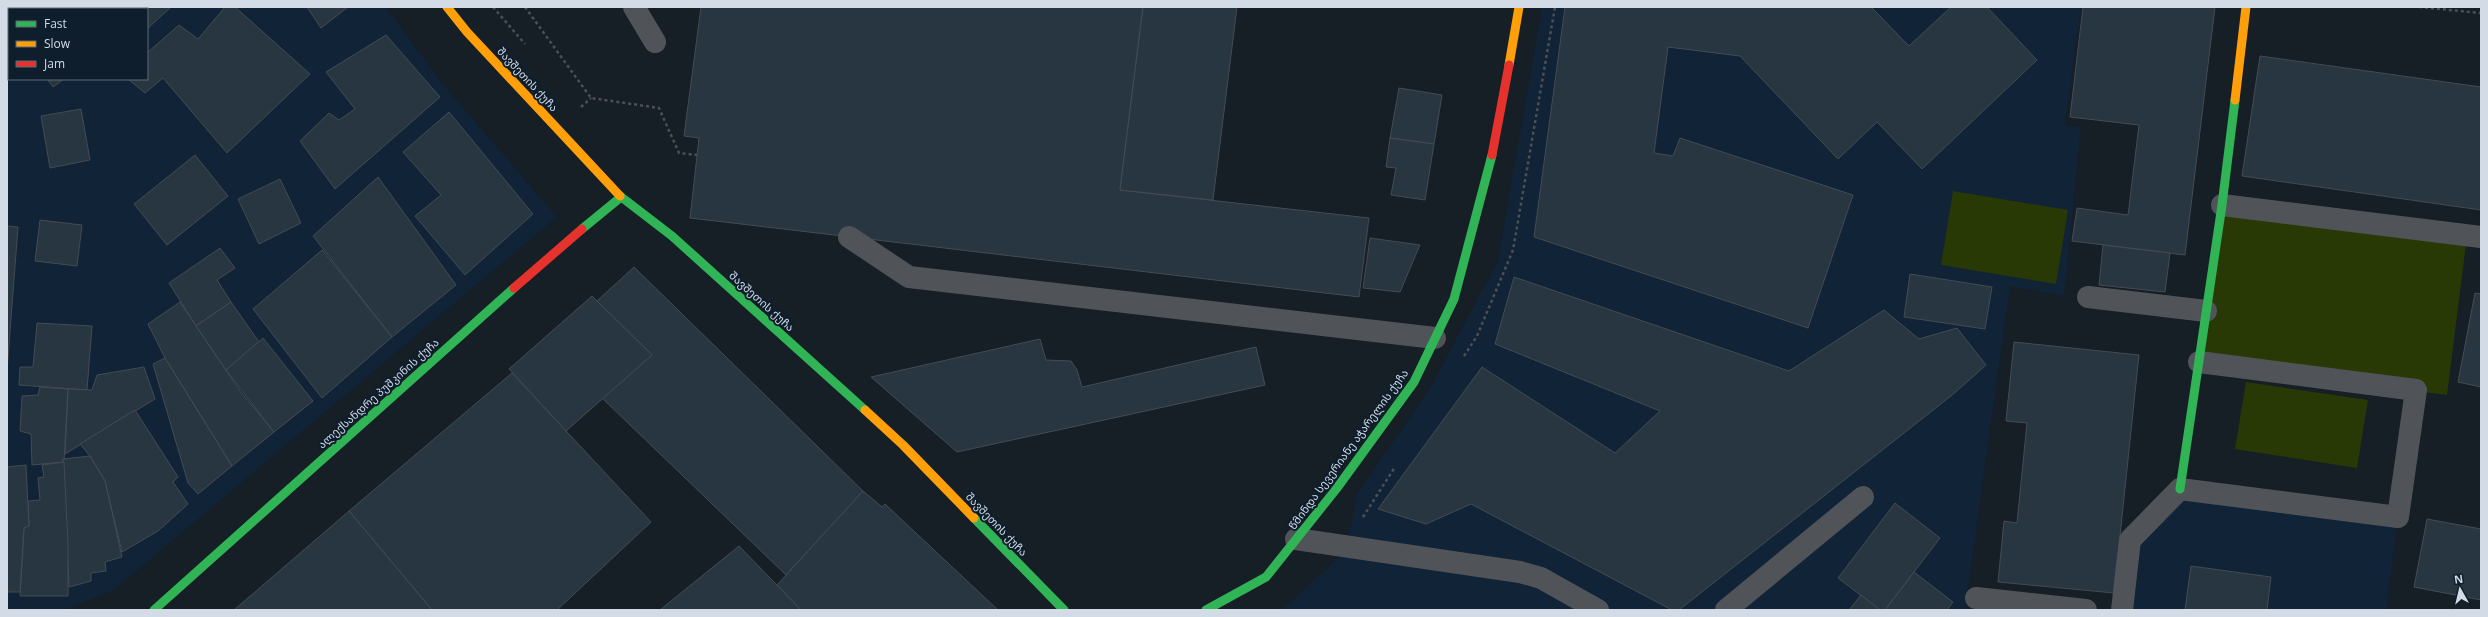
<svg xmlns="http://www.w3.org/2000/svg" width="2488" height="617" viewBox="0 0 2488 617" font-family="'Open Sans','Noto Sans Georgian',sans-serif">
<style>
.built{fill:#112336;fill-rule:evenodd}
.green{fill:#293905}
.building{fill:#283642;stroke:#444b53}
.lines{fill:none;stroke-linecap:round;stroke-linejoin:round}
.path{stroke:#4c5055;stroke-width:2.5;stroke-dasharray:3 3;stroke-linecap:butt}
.lane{stroke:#505459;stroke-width:22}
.fast{stroke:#30b455;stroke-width:9}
.slow{stroke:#ff9f0a;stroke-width:9}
.jam{stroke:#e5322d;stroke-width:9}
.labels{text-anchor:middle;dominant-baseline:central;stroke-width:4;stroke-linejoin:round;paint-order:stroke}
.street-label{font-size:11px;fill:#d2dbe6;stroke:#0f1e2d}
</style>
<rect width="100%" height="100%" fill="#161e26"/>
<!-- built -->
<g class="built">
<path d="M7,7H386L441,82L557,217L114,590L64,610H7ZM9,9H147V79H9Z"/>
<path d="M1542,7H2081L2065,125L2081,127L2064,296L2010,286L1965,610H1281L1346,551L1357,494L1430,388L1498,261Z"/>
<path d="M2180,489L2398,517L2386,610H2122L2130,540Z"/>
</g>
<!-- green -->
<g class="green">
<path d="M1953,191L2068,210L2056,284L1941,265Z"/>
<path d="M2222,205L2467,236L2447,395L2199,362Z"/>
<path d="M2246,382L2368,400L2357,468L2235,449Z"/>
</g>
<!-- building -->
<g class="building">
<path d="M71,7H171L147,29V9H68Z"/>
<path d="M225,7H235L310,74L227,153L163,78L145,93L128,79H147V53L179,25L198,39Z"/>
<path d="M307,7H348L321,28Z"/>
<path d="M701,7H1143L1120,190L1369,218L1359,297L690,218L699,138L684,136Z"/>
<path d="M1143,7H1237L1213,200L1120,190Z"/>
<path d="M1565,7H1871L1909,46L1951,7H1987L2037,60L1922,169L1877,122L1838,159L1740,56L1668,47L1654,153L1673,156L1680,138L1853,195L1808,328L1534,237Z"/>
<path d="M2083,7H2215L2185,255L2072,241L2077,208L2128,215L2139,125L2070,117Z"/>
<path d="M386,35L440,97L335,189L300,141L329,113L339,120L355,109L326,72Z"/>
<path d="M2260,56L2481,87V210L2242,176Z"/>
<path d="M47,79H64L53,87Z"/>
<path d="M1399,88L1442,95L1434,144L1390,138Z"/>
<path d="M81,109L90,160L50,168L41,116Z"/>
<path d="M449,112L533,214L465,275L415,216L441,195L403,152Z"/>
<path d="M1390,138L1434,144L1425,200L1391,195L1396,168L1386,167Z"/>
<path d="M195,155L228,196L167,245L134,204Z"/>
<path d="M378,177L456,285L392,337L313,236Z"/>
<path d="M280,179L301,223L259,244L238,199Z"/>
<path d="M40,220L82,225L77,266L35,261Z"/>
<path d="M7,226L18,227L7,371Z"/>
<path d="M1370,238L1420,245L1400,292L1363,288Z"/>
<path d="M2103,245L2170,253L2165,292L2099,285Z"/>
<path d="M220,248L235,268L217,280L231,302L196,326L169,283Z"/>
<path d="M322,250L392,337L322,398L253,309Z"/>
<path d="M634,267L863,491L786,575L602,398L652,355L597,301Z"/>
<path d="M1910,274L1992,287L1985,329L1904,317Z"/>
<path d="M1514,277L1789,371L1884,310L1919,339L1957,328L1986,365L1951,396L1679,610H1672L1471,504L1426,524L1378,509L1482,367L1615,453L1660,411L1495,344Z"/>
<path d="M2475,293L2481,294V387L2458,382Z"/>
<path d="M592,296L652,355L566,431L509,369Z"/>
<path d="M180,302L240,391L274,432L232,466L165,358L148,324Z"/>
<path d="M231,302L259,342L226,370L196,326Z"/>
<path d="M37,323L92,326L87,390L19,385L20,367H33Z"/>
<path d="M263,338L313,401L274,432L226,370Z"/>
<path d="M1040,339L1046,360L1071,361L1077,370L1082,387L1256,347L1265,385L957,452L871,377Z"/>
<path d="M2014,342L2139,355L2114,593L1998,582L2004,521L2017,523L2027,423L2006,421Z"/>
<path d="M165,358L232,466L198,494L188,483L153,364Z"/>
<path d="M144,367L155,399L65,454L68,389L92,390L97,375Z"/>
<path d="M512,373L651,522L557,610H432L349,511Z"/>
<path d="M40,387L68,389L64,462L32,465L31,434L20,431L22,396L38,395Z"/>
<path d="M135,410L178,477L173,482L188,504L158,531L122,552L105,481L90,456L80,444Z"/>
<path d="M90,456L105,481L122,557L105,562L106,571L91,573V581L69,587L63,459Z"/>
<path d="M64,462L68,544V596H20L24,528L29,526L28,501L40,500L38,478L44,477L42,465Z"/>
<path d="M26,465L29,526L24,528L20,592H7V467Z"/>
<path d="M863,491L882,507L885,504L998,610H801L777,585Z"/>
<path d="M1895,503L1940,538L1885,610H1880L1838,578Z"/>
<path d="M349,511L432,610H234Z"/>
<path d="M2427,519L2481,529V600L2414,587Z"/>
<path d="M739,546L801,610H660Z"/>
<path d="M2191,566L2271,577L2267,610H2185Z"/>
<path d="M1914,572L1953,602L1947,610H1885Z"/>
<path d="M1861,595L1880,610H1849Z"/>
</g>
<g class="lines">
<!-- path -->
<g class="path">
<path d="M493,7L525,44"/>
<path d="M525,7L591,98L659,108L679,153L697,155"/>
<path d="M2419,7L2481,13"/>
<path d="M581,107L591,98"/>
<path d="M1464,356L1477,336L1513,250L1555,7"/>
<path d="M1363,517L1395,467"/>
</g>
<!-- lane -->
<g class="lane">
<path d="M634,7L655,42"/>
<path d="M35,9L37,7"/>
<path d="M7,41L9,38"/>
<path d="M2222,205L2481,237"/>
<path d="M849,237L909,277L1435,338"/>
<path d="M2088,297L2206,311"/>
<path d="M1296,539L1520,572L1541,578L1598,610"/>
<path d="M1976,598L2086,610"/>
<path d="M1726,610L1863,497"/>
<path d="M2122,610L2130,540L2180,489L2398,517L2416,390L2199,362"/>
</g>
<!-- fast -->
<g class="fast">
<path d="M620,196L672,236L865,410"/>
<path d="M582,229L621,197"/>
<path d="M2180,489L2222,205L2235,100"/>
<path d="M974,518L1064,610"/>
<path d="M154,610L514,288"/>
<path d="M1206,610L1266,577L1337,488L1414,382L1454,299L1492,155"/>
</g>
<!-- slow -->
<g class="slow">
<path d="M447,7L467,32L620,196"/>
<path d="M1509,65L1519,7"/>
<path d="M2235,100L2246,7"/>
<path d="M865,410L903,445L974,518"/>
</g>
<!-- jam -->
<g class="jam">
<path d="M1492,155L1509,65"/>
<path d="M514,288L582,229"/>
</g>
</g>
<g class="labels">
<!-- street labels -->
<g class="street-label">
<text transform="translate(528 79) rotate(47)">შავშეთის ქუჩა</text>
<text transform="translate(762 301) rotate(42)">შავშეთის ქუჩა</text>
<text transform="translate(378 393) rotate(-42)">ალექსანდრე პუშკინის ქუჩა</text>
<text transform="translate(1348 449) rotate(-54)">წმინდა სევერიანე აჭარელის ქუჩა</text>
<text transform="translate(997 524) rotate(46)">შავშეთის ქუჩა</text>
</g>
</g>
<!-- border -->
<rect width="2488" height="617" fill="none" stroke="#d2dbe6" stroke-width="16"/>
<!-- legend -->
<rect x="8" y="8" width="140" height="72" fill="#0f1e2d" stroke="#5d6a77"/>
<rect x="16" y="21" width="20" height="6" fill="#30b455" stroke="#5d6a77"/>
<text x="44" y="28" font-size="12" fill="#d2dbe6">Fast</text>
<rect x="16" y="41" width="20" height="6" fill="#ff9f0a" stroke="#5d6a77"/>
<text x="44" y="48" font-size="12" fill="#d2dbe6">Slow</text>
<rect x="16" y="61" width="20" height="6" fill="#e5322d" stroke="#5d6a77"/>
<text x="44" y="68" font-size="12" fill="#d2dbe6">Jam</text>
<!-- north arrow -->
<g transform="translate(2460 589) rotate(352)" stroke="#0f1e2d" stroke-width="3" paint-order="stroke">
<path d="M0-3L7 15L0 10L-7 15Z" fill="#d2dbe6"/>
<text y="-6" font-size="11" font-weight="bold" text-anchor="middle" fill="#d2dbe6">N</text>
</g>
</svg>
